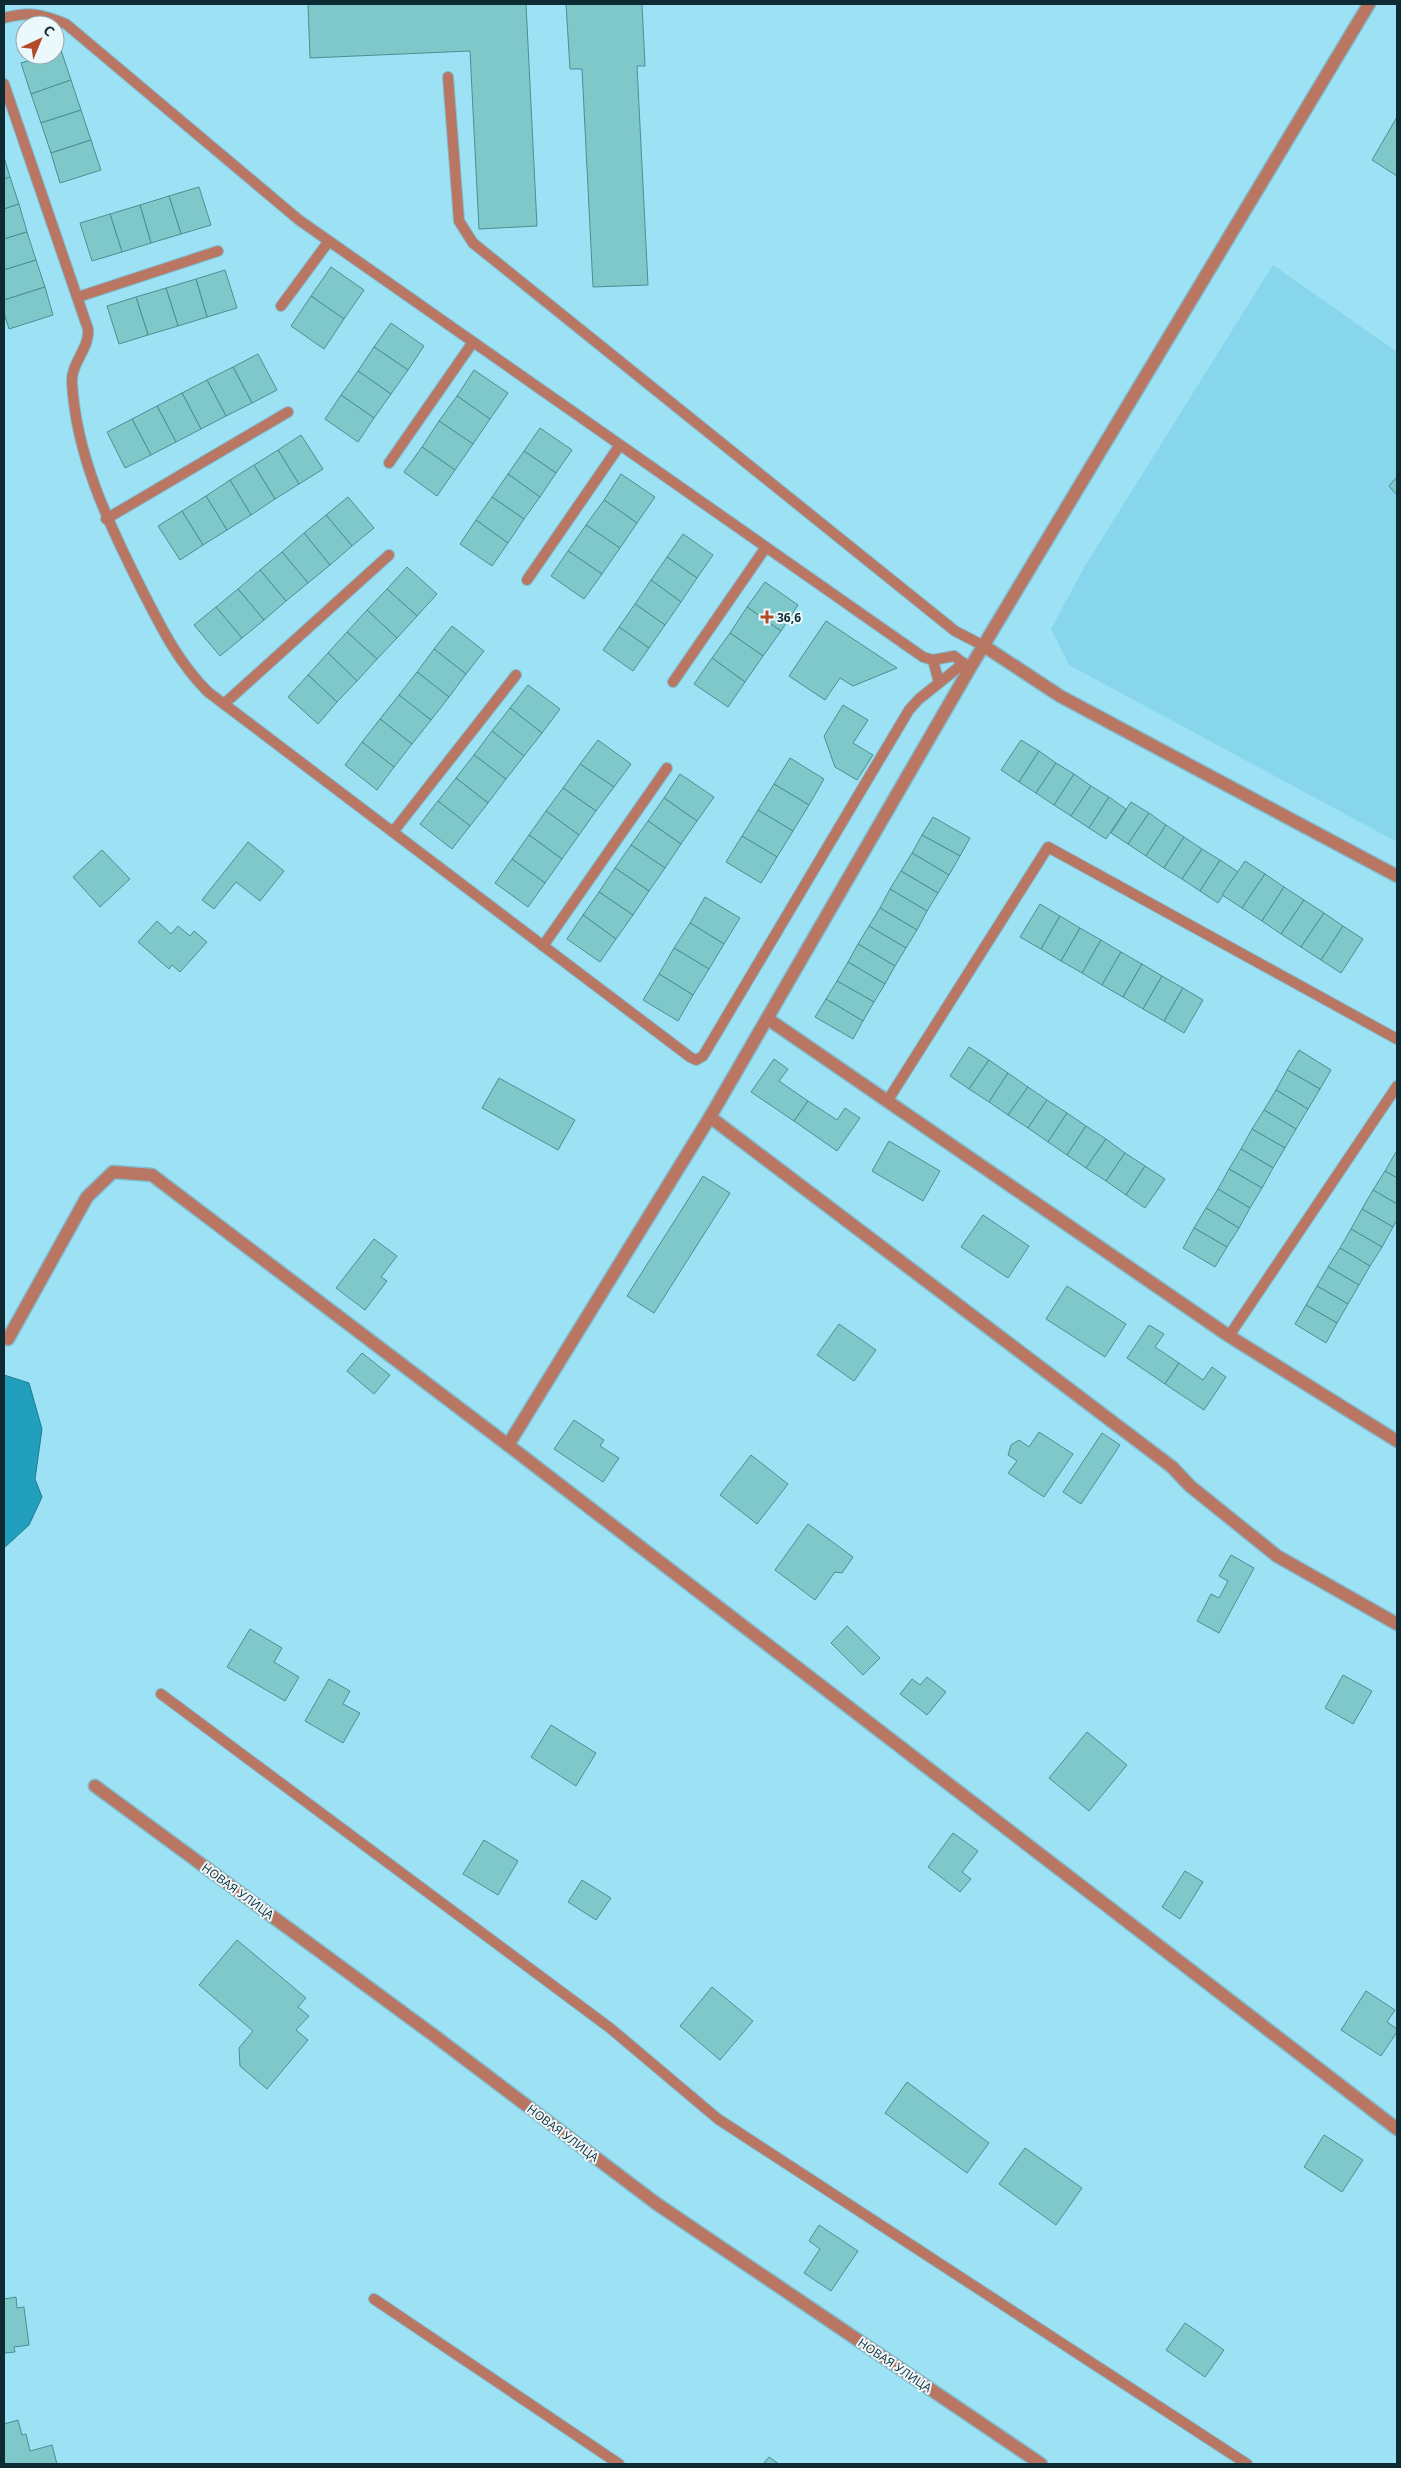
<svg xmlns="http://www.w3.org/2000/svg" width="1401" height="2468" viewBox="0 0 1401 2468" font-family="'Open Sans',sans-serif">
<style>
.built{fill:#88d6ec}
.water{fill:#219fbc;stroke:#1b7c93}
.building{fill:#7fc8ca;stroke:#479093}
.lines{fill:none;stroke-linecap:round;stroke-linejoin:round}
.lane-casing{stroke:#80bcce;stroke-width:12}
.street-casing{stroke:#80bcce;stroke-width:15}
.lane{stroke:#b97763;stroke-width:10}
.street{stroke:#b97763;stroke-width:12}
.poi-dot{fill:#b34b28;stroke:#ebf8fc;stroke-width:2}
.labels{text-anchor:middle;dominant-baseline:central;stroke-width:4;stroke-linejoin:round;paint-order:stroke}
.poi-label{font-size:12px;font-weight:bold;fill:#0e2a32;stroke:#ebf8fc;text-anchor:start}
.street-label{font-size:12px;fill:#0e2a32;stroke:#ebf8fc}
</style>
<rect width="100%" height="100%" fill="#9de1f5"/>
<!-- built -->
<path class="built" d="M1273,265L1397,352V842L1069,665L1051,629L1085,566Z"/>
<!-- water -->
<path class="water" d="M4,1375L29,1383L42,1429L35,1479L42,1497L29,1525L4,1548Z"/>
<!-- building -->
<g class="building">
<path d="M308,4H526L537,226L479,229L470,51L310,58Z"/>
<path d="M566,4H642L645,66H637L648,285L593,287L582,69H570Z"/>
<path d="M61,50L71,80L31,94L21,63L47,55H55V52Z"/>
<path d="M71,80L81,110L41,123L31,94Z"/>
<path d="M81,110L91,140L51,153L41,123Z"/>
<path d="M1397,117V176L1372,160Z"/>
<path d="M91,140L101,170L60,183L51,153Z"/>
<path d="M4,157L10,177L4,179Z"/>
<path d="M10,177L19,204L4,209V179Z"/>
<path d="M199,187L211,225L181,234L169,196Z"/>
<path d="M169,196L181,234L151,243L140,205Z"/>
<path d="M19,204L27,232L4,239V209Z"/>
<path d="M140,205L151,243L122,252L110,214Z"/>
<path d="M110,214L122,252L92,261L80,223Z"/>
<path d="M27,232L36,260L4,270V239Z"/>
<path d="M36,260L45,287L4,300V270Z"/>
<path d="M331,267L364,290L344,319L311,296Z"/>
<path d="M225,270L237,308L207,317L196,279Z"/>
<path d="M196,279L207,317L178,326L166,288Z"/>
<path d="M45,287L53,315L9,329L4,313V300Z"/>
<path d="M166,288L178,326L148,335L136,297Z"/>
<path d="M311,296L344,319L324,349L291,326Z"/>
<path d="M136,297L148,335L119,344L107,306Z"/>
<path d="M391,323L424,346L408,370L374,347Z"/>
<path d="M374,347L408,370L391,394L358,371Z"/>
<path d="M258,354L277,390L252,403L233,367Z"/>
<path d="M233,367L252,403L226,416L207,380Z"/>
<path d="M474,370L508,393L490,419L457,396Z"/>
<path d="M358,371L391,394L374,418L341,395Z"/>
<path d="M207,380L226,416L201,429L182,393Z"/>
<path d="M182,393L201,429L176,442L157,406Z"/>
<path d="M341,395L374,418L358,442L325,419Z"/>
<path d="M457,396L490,419L473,444L439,421Z"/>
<path d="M157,406L176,442L151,455L132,419Z"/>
<path d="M132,419L151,455L125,468L107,432Z"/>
<path d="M439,421L473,444L455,470L422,447Z"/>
<path d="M540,428L572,450L556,473L524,451Z"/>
<path d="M301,435L323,469L299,484L278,450Z"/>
<path d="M422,447L455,470L437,496L404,472Z"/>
<path d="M278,450L299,484L275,499L254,465Z"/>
<path d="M524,451L556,473L540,497L508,474Z"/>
<path d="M254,465L275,499L251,515L230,480Z"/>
<path d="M508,474L540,497L524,519L492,497Z"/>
<path d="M621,474L655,497L637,523L604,500Z"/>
<path d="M1397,477V495L1389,486Z"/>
<path d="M230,480L251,515L227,530L206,496Z"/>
<path d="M206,496L227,530L203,545L182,511Z"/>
<path d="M348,497L374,528L352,546L326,515Z"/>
<path d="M492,497L524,519L508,543L476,520Z"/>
<path d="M604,500L637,523L620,548L586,525Z"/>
<path d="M182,511L203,545L180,560L158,526Z"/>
<path d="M326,515L352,546L330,565L304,533Z"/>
<path d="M476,520L508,543L492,566L460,544Z"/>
<path d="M586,525L620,548L602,574L568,551Z"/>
<path d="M304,533L330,565L308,583L282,552Z"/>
<path d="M683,534L713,555L697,578L667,557Z"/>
<path d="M568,551L602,574L584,599L551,576Z"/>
<path d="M282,552L308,583L286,601L260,570Z"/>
<path d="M667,557L697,578L681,602L651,580Z"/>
<path d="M407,567L437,594L417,616L387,589Z"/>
<path d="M260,570L286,601L264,620L238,589Z"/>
<path d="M651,580L681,602L665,625L635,604Z"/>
<path d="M765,582L798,605L781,631L747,607Z"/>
<path d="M238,589L264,620L242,638L216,607Z"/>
<path d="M387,589L417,616L397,638L367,610Z"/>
<path d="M635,604L665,625L649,648L619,627Z"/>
<path d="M216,607L242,638L220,656L194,625Z"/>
<path d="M747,607L781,631L763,656L730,633Z"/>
<path d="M367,610L397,638L377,659L347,632Z"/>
<path d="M826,621L897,668L853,686L840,678L825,700L789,676Z"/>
<path d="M452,626L484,651L466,674L434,649Z"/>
<path d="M619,627L649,648L633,671L603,650Z"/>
<path d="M347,632L377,659L357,681L328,653Z"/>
<path d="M730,633L763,656L745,682L712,658Z"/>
<path d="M434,649L466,674L449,697L417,672Z"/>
<path d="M328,653L357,681L337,702L308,675Z"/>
<path d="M712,658L745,682L728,707L694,684Z"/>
<path d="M417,672L449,697L431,720L399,695Z"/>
<path d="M308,675L337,702L318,724L288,697Z"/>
<path d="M528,685L560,709L542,733L510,708Z"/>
<path d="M399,695L431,720L412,744L380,719Z"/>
<path d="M843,705L868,720L853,743L873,755L857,780L835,767L824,736Z"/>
<path d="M510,708L542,733L524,756L492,731Z"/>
<path d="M380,719L412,744L394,767L362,742Z"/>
<path d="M492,731L524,756L506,779L474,755Z"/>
<path d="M598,740L631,764L614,787L580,764Z"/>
<path d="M1021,740L1039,751L1019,782L1001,770Z"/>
<path d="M362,742L394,767L377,790L345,765Z"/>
<path d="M1039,751L1056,763L1036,793L1019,782Z"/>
<path d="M474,755L506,779L488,803L456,778Z"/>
<path d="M790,758L824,779L809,805L774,784Z"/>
<path d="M1056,763L1074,774L1054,805L1036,793Z"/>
<path d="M580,764L614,787L596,811L563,788Z"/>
<path d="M680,774L714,797L697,821L664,798Z"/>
<path d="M1074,774L1091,786L1071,816L1054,805Z"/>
<path d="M456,778L488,803L470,826L438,801Z"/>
<path d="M774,784L809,805L793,831L758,810Z"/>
<path d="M1091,786L1109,797L1089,828L1071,816Z"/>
<path d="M563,788L596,811L579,835L546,811Z"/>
<path d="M1109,797L1126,809L1106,839L1089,828Z"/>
<path d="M664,798L697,821L681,844L648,821Z"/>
<path d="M438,801L470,826L452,849L420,824Z"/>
<path d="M1131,802L1149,813L1128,844L1111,833Z"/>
<path d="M758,810L793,831L777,857L742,836Z"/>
<path d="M546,811L579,835L562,859L529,835Z"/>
<path d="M1149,813L1166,825L1146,856L1128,844Z"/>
<path d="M933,817L970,838L960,856L922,835Z"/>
<path d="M648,821L681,844L665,868L631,845Z"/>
<path d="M1166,825L1184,837L1164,868L1146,856Z"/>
<path d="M529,835L562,859L545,883L512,859Z"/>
<path d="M922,835L960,856L949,875L912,853Z"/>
<path d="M742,836L777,857L761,883L726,862Z"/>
<path d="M1184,837L1202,849L1182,879L1164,868Z"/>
<path d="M248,842L284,871L260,901L236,882L214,909L202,900Z"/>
<path d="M631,845L665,868L649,891L615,868Z"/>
<path d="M1202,849L1220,860L1200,891L1182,879Z"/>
<path d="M102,850L130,879L100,907L73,877Z"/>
<path d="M912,853L949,875L938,893L901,871Z"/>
<path d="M512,859L545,883L528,907L495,883Z"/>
<path d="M1220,860L1238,872L1218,903L1200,891Z"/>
<path d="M1245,861L1265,874L1242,908L1222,895Z"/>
<path d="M615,868L649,891L633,915L599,892Z"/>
<path d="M901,871L938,893L927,911L890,889Z"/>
<path d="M1265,874L1284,887L1262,921L1242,908Z"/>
<path d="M1284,887L1304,900L1281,934L1262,921Z"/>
<path d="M890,889L927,911L917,930L880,908Z"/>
<path d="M599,892L633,915L616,939L583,915Z"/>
<path d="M705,897L740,918L724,944L690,923Z"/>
<path d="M1304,900L1324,913L1301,947L1281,934Z"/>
<path d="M1040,904L1060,916L1041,949L1020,937Z"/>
<path d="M880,908L917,930L906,948L869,926Z"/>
<path d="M1324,913L1343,926L1321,960L1301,947Z"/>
<path d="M583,915L616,939L600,962L567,939Z"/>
<path d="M1060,916L1080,928L1061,961L1041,949Z"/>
<path d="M157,921L171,934L178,926L190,936L194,931L207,942L180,972L172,965L169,969L138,942Z"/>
<path d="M690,923L724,944L709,969L674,948Z"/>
<path d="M869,926L906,948L895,966L858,944Z"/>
<path d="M1343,926L1363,939L1341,973L1321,960Z"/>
<path d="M1080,928L1101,940L1082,973L1061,961Z"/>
<path d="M1101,940L1121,952L1102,985L1082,973Z"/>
<path d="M858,944L895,966L885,984L848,962Z"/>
<path d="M674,948L709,969L693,995L659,974Z"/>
<path d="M1121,952L1142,964L1123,997L1102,985Z"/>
<path d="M848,962L885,984L874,1002L837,981Z"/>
<path d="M1142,964L1162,976L1143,1009L1123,997Z"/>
<path d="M659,974L693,995L678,1021L643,1000Z"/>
<path d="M1162,976L1183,988L1164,1021L1143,1009Z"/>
<path d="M837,981L874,1002L863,1021L826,999Z"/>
<path d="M1183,988L1203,1000L1184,1033L1164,1021Z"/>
<path d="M826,999L863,1021L853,1039L815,1017Z"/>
<path d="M969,1047L989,1060L969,1089L950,1076Z"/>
<path d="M1299,1050L1331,1070L1320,1089L1287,1070Z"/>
<path d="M774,1059L788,1069L779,1081L808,1101L794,1121L751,1092Z"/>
<path d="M989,1060L1008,1073L989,1102L969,1089Z"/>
<path d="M1287,1070L1320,1089L1308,1109L1276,1090Z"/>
<path d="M1008,1073L1028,1087L1008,1115L989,1102Z"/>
<path d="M499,1078L575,1120L558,1150L482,1108Z"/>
<path d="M1028,1087L1047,1100L1028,1128L1008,1115Z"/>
<path d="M1276,1090L1308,1109L1296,1129L1264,1110Z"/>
<path d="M1047,1100L1067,1113L1048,1142L1028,1128Z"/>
<path d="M808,1101L837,1120L845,1108L860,1118L837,1151L794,1121Z"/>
<path d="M1264,1110L1296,1129L1285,1148L1252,1129Z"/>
<path d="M1067,1113L1086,1126L1067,1155L1048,1142Z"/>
<path d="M1086,1126L1106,1139L1086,1168L1067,1155Z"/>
<path d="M1252,1129L1285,1148L1273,1168L1241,1149Z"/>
<path d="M1106,1139L1125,1153L1106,1181L1086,1168Z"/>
<path d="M889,1141L940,1171L923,1201L872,1171Z"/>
<path d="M1241,1149L1273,1168L1262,1188L1229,1169Z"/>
<path d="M1396,1152L1397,1153V1178L1385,1171Z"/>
<path d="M1125,1153L1145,1166L1126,1195L1106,1181Z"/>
<path d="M1145,1166L1165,1179L1145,1208L1126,1195Z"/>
<path d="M1229,1169L1262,1188L1250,1208L1218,1189Z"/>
<path d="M1385,1171L1397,1178V1204L1373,1190Z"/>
<path d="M703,1176L730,1193L654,1313L627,1296Z"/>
<path d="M1218,1189L1250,1208L1239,1228L1206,1208Z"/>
<path d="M1373,1190L1397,1204V1220L1393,1227L1362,1209Z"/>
<path d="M1206,1208L1239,1228L1227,1247L1194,1228Z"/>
<path d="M1362,1209L1393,1227L1382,1247L1351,1229Z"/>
<path d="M983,1215L1029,1246L1008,1278L961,1247Z"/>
<path d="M1194,1228L1227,1247L1215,1267L1183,1248Z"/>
<path d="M1351,1229L1382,1247L1370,1266L1340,1248Z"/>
<path d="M374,1239L397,1256L381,1277L387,1281L365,1310L336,1288Z"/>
<path d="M1340,1248L1370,1266L1359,1285L1328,1267Z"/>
<path d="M1328,1267L1359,1285L1348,1304L1317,1286Z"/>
<path d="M1067,1286L1126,1324L1105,1357L1046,1319Z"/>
<path d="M1317,1286L1348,1304L1337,1323L1306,1305Z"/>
<path d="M1306,1305L1337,1323L1326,1343L1295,1324Z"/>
<path d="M839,1324L876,1350L854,1381L817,1355Z"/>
<path d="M1149,1325L1164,1334L1155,1347L1179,1363L1165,1384L1127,1358Z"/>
<path d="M362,1353L390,1375L374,1394L347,1371Z"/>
<path d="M1179,1363L1203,1380L1212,1367L1226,1377L1204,1410L1165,1384Z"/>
<path d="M574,1420L604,1440L600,1446L619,1458L603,1482L554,1449Z"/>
<path d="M1039,1432L1073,1454L1044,1497L1008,1473L1017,1461L1008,1455L1011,1445L1019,1440L1029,1447Z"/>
<path d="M1102,1433L1120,1445L1081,1504L1063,1492Z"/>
<path d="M751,1455L788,1484L757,1524L720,1495Z"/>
<path d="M808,1524L853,1557L842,1573L835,1572L815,1600L775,1570Z"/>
<path d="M1231,1555L1254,1568L1219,1633L1197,1621L1211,1594L1219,1598L1228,1581L1219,1576Z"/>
<path d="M847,1626L880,1658L863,1675L831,1643Z"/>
<path d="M250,1629L282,1648L274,1662L299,1677L285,1701L227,1667Z"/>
<path d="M1343,1675L1372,1691L1353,1724L1325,1708Z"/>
<path d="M927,1677L946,1692L927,1715L900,1694L912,1679L920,1685Z"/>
<path d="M329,1679L350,1691L343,1704L360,1713L343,1743L305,1721Z"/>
<path d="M551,1725L596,1753L576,1786L531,1757Z"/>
<path d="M1087,1732L1127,1765L1089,1811L1049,1778Z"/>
<path d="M953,1833L978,1851L962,1872L971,1879L960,1892L928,1867Z"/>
<path d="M484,1840L518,1861L498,1895L463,1874Z"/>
<path d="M1185,1871L1203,1882L1180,1919L1162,1907Z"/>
<path d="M582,1880L611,1898L596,1920L568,1902Z"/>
<path d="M237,1940L306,1998L298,2007L309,2016L296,2030L308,2040L267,2089L240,2066L239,2048L253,2031L199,1985Z"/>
<path d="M712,1987L753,2021L720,2060L680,2026Z"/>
<path d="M1366,1991L1395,2010L1387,2022L1397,2029V2032L1381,2056L1341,2030Z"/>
<path d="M907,2082L989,2143L967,2173L885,2113Z"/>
<path d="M1324,2135L1363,2160L1342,2192L1304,2167Z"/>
<path d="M1025,2148L1082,2188L1056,2225L999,2184Z"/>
<path d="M819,2225L858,2251L831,2291L804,2273L820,2249L809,2241Z"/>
<path d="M16,2297L17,2308L24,2307L29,2345L14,2347L15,2352L4,2353V2299Z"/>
<path d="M1185,2323L1224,2350L1205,2377L1166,2350Z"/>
<path d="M18,2420L22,2435L26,2434L30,2451L52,2445L57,2464H4V2424Z"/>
<path d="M769,2457L779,2464H763Z"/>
</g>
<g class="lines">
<!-- lane casing -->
<g class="lane-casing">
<g id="lane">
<path d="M4,18C30,11 42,14 66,24L299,220L923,657L933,660L954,656L967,666"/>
<path d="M448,77L459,221L473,243L955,631L984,646"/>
<path d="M4,84L88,329C90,348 71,363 72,382C76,456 108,522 140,586C160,625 177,661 208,692L690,1057L696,1060L703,1056L909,710L919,699L964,663"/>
<path d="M78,297L218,251"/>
<path d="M281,306L329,241"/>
<path d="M389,463L473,342"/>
<path d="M106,519L288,412"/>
<path d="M527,580L620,445"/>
<path d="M933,660L939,683"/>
<path d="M673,682L766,547"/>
<path d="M224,704L389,555"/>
<path d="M393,832L516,675"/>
<path d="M543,946L667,768"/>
<path d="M888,1100L1048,847L1397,1039"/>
<path d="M1229,1336L1397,1086"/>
<path d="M161,1694L610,2028L718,2119L1247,2464"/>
<path d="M374,2299L619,2464"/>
</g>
</g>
<!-- street casing -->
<g class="street-casing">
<g id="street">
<path d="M984,646L1060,696L1397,876"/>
<path d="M768,1019L1229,1336L1397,1441"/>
<path d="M710,1117L1172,1467L1190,1486L1277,1556L1397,1624"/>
<path d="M8,1339L87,1197L113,1172L152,1175L508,1445L1397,2129"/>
<path d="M508,1445L710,1117L970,668L1369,4"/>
<path d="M95,1786L432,2034L657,2204L1041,2464"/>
</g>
</g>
<!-- lane -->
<use href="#lane" class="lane"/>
<!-- street -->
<use href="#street" class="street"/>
</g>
<!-- markers -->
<path class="poi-dot" d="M764.5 609.5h5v5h5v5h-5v5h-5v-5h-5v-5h5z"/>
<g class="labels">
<!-- poi labels -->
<g class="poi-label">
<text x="777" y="617">36,6</text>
</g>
<!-- street labels -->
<g class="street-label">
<text transform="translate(238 1891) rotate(36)">НОВАЯ УЛИЦА</text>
<text transform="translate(563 2133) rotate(37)">НОВАЯ УЛИЦА</text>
<text transform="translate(895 2365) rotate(34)">НОВАЯ УЛИЦА</text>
</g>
</g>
<!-- border -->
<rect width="1401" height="2468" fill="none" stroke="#0e2a32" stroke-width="10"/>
<!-- north arrow -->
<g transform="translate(40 40) rotate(44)"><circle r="24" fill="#ebf8fc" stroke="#93a6ab"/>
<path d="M0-4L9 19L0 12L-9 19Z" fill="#b34b28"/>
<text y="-8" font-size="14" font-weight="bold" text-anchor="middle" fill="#0e2a32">С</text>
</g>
</svg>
